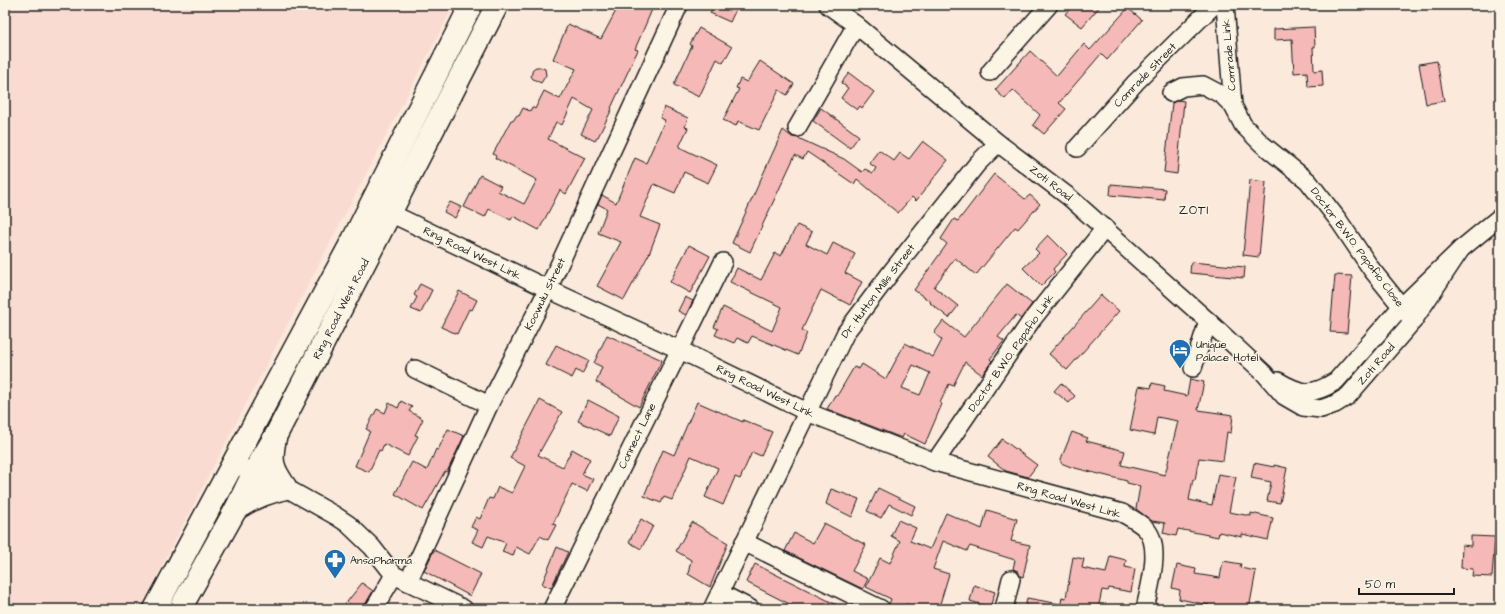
<svg xmlns="http://www.w3.org/2000/svg" width="1505" height="614" viewBox="0 0 1505 614" font-family="'Architects Daughter',sans-serif">
<style>
.built{fill:#f9dbd1}
.building{fill:#f5b9b7;stroke:#1c1c1c;fill-rule:evenodd}
.lines{fill:none;stroke-linecap:round;stroke-linejoin:round}
.minor-casing{stroke:#1c1c1c;stroke-width:20}
.major-casing{stroke:#1c1c1c;stroke-width:25}
.minor{stroke:#fcf5e5;stroke-width:17}
.major{stroke:#fcf5e5;stroke-width:22}
.labels{text-anchor:middle;dominant-baseline:central;stroke-width:3;stroke-linejoin:round;paint-order:stroke}
.street-label{font-size:11px;fill:#1c1c1c;stroke:#fcf5e5}
.poi-label{font-size:11px;fill:#1c1c1c;stroke:#fcf5e5;text-anchor:start}
.neighbourhood-label{font-size:12px;letter-spacing:1px;fill:#1c1c1c;stroke:#fcf5e5}
</style>
<rect width="100%" height="100%" fill="#fbe9dc"/>
<filter id="ink" filterUnits="userSpaceOnUse"><feTurbulence type="fractalNoise" baseFrequency=".025" numOctaves="2"/><feDisplacementMap in="SourceGraphic" scale="8" xChannelSelector="R" yChannelSelector="G"/><feConvolveMatrix kernelMatrix="1 2 1 2 8 2 1 2 1" color-interpolation-filters="sRGB"/></filter>
<g filter="url(#ink)">
<!-- built -->
<path class="built" d="M5,5H454L162,565L142,609H5Z"/>
<!-- building -->
<g class="building">
<path d="M619,5L629,10L631,5H654L635,49L638,50L611,108L612,109L598,137H597L595,141L581,134L593,110L574,99L562,125L556,122L548,139L585,158L566,194L560,190L539,230L513,216L511,220L489,209L485,217L464,207L480,175L501,186L498,191L524,204L537,180L495,158L496,156L493,154L511,120L513,121L517,115L519,116L523,108L530,111L532,107L535,109L544,91L560,99L576,69L553,59L568,24L601,39Z"/>
<path d="M714,5H738L730,22L710,13Z"/>
<path d="M1073,5H1101L1082,27L1065,14Z"/>
<path d="M1128,8L1142,20L1107,60L1101,54L1059,103L1066,109L1044,134L1033,125L1040,115L1013,90L1005,99L995,90L1030,51L1057,76L1084,44L1090,50Z"/>
<path d="M1314,27L1315,47H1313L1314,71L1322,70L1323,86L1308,87L1307,72L1294,73L1292,39L1274,40V29Z"/>
<path d="M699,28L732,47L723,63L717,59L699,97L674,85L692,46L690,44Z"/>
<path d="M760,61L794,84L787,95L779,90L759,130L738,121L736,126L723,120L739,89L736,88L740,79L747,82Z"/>
<path d="M1437,61L1444,101L1426,104L1419,64Z"/>
<path d="M536,67H540L545,69L546,75L541,83L533,79L531,76L533,69Z"/>
<path d="M849,73L874,92L862,108L860,106L857,110L841,98L848,88L841,83Z"/>
<path d="M1178,100L1184,101L1177,174L1164,172L1172,103Z"/>
<path d="M664,107L688,118L685,127L688,128L679,147L717,165L708,183L684,172L675,193L654,184L640,217L660,225L649,254L624,300L597,286L621,242L598,233L607,209L598,204L602,195L616,203L635,158L646,163L665,120L660,118Z"/>
<path d="M821,108L859,136L850,148L813,121Z"/>
<path d="M783,130L792,137L798,138L844,159L862,172L865,169L873,173L876,168L869,163L879,150L894,161L900,153L909,159L923,141L948,160L916,201L912,197L898,213L857,179L854,184L807,152L803,159L795,155L750,252L732,243Z"/>
<path d="M994,174L1025,199L1030,195L1040,204L1018,229L1015,227L976,275L955,258L934,287L958,306L949,318L930,303L931,302L914,290L947,244L941,239L954,219L958,221Z"/>
<path d="M1250,180L1266,182L1259,257L1243,255Z"/>
<path d="M1111,184L1165,189L1164,200L1110,195Z"/>
<path d="M450,202L461,207L455,218L444,212Z"/>
<path d="M797,225L812,232L806,244L827,255L833,243L855,254L845,273L862,282L850,305L821,290L802,330L807,333L798,355L752,336L748,343L737,338L734,343L715,335L718,329L714,327L723,307L772,331L782,307L730,282L737,268L761,280L775,253L781,256Z"/>
<path d="M1048,235L1067,254L1053,269L1055,272L1041,286L1023,268L1039,253L1035,249Z"/>
<path d="M689,245L710,256L690,293L670,282Z"/>
<path d="M1191,262L1245,267L1244,278L1190,273Z"/>
<path d="M1335,275L1352,276L1347,333L1330,332Z"/>
<path d="M420,284L432,290L421,313L411,309L417,297L414,295Z"/>
<path d="M1007,284L1032,304L1021,319L1016,315L998,337L1004,341L990,359L992,361L982,375L965,362L953,386L949,384L940,403L942,404L925,444L904,434L902,438L827,409L835,395L837,396L854,367L859,369L862,364L886,379L905,343L933,357L942,340L934,333L943,321L964,337ZM913,365L930,373L920,395L902,388Z"/>
<path d="M459,291L477,300L472,310L469,309L457,334L441,327Z"/>
<path d="M1101,295L1119,311L1067,370L1049,354Z"/>
<path d="M685,297L693,301L686,315L678,311Z"/>
<path d="M607,335L662,360L639,407L596,382L602,367L594,363Z"/>
<path d="M556,345L589,361L582,374L576,370L572,378L546,365Z"/>
<path d="M1190,379L1204,382L1198,410L1233,415L1231,433L1227,432L1223,461L1199,458L1195,480L1193,479L1189,500L1212,505L1218,474L1236,477L1229,512L1251,516V513L1273,518L1268,540L1242,534V537L1219,532L1218,537L1178,529L1176,536L1163,533L1165,523L1152,521L1136,509L1140,486L1127,483V481L1071,467L1061,463V459L1072,432L1088,438L1086,441L1125,451L1121,465L1165,475L1178,421L1157,417L1154,435L1130,430L1139,386L1151,388L1152,383L1165,386L1164,391L1187,396Z"/>
<path d="M1061,383L1075,396L1069,403L1054,391Z"/>
<path d="M540,400L562,412L538,455L563,467L572,449L590,459L582,474L593,479L587,491L572,484L553,524L556,525L548,540L540,536L530,554L516,547L513,556L502,552L506,543L488,536L483,547L472,542L478,530L471,527L476,517L480,519L489,498L493,499L498,487L512,493L525,466L510,458Z"/>
<path d="M588,400L619,416L610,436L578,421Z"/>
<path d="M401,401L412,407L409,411L423,419L415,435L418,436L408,456L384,444L381,451L379,450L369,472L355,466L370,431L366,429L377,409L385,413L389,403L398,408Z"/>
<path d="M697,402L743,422V420L772,432L761,456L752,452L740,479L735,477L723,505L705,497L718,468L691,456L672,500L664,497L661,503L644,496L663,450L674,455Z"/>
<path d="M448,429L464,436L447,472L445,471L423,510L395,494L412,462L427,470L436,449L438,450Z"/>
<path d="M1002,439L1037,465L1028,477L1006,471L988,457Z"/>
<path d="M1254,463L1274,467V465L1287,468L1280,503L1267,501L1271,482L1251,478Z"/>
<path d="M878,488L915,506L911,515L889,504L881,518L867,511Z"/>
<path d="M831,489L859,499L852,517L826,504Z"/>
<path d="M987,510L1017,519L1011,541L1030,545L1023,577L1020,576L1018,571L1013,569L1015,560L970,546L967,551L943,541L933,569L949,574L939,607L931,605L930,609H923L906,604L905,609H891L889,604L891,599L866,587L880,558L890,563L900,541L891,536L898,520L916,528L910,541L930,549L946,513L982,529Z"/>
<path d="M641,519L653,526L641,549L629,542Z"/>
<path d="M692,522L728,543L710,587L688,574L691,560L676,551Z"/>
<path d="M824,523L866,545L852,571L868,579L863,589L785,551L794,533L813,543Z"/>
<path d="M1471,536L1495,537L1492,577L1472,576L1473,569L1461,568L1462,545L1471,546Z"/>
<path d="M557,547L568,552L551,588L542,584Z"/>
<path d="M434,550L481,574L470,596L424,571Z"/>
<path d="M1110,556L1126,560L1125,567L1135,569L1131,592L1109,588L1108,591L1102,590L1098,609H1060L1062,597L1066,598L1073,557L1084,559L1082,568L1106,573Z"/>
<path d="M1223,561L1241,564L1240,568L1256,571L1249,609H1222L1209,606V605L1179,599L1180,590L1172,588L1177,565L1196,569L1195,574L1220,578Z"/>
<path d="M755,564L845,609H799L746,582Z"/>
<path d="M362,583L373,591L366,603L364,609H355L347,602Z"/>
<path d="M974,585L995,592L990,607L970,601Z"/>
<path d="M1027,598L1060,604V609H1025Z"/>
</g>
<g class="lines">
<!-- minor casing -->
<g class="minor-casing">
<g id="minor">
<path d="M828,5L856,25L998,143L1069,197L1208,321L1264,373L1284,396L1303,407L1321,409L1335,404L1348,396L1413,321L1461,249"/>
<path d="M1225,5L1233,106"/>
<path d="M990,72L1049,5"/>
<path d="M1171,93L1183,87L1203,85L1222,95L1233,106L1243,125L1262,144L1308,181L1339,221L1372,270L1413,321"/>
<path d="M797,128L856,25"/>
<path d="M1077,148L1136,82L1214,5"/>
<path d="M390,213L548,289L680,350L807,412L935,462L1122,513C1129,517 1139,522 1145,528C1163,545 1149,588 1145,609"/>
<path d="M1193,368L1208,321"/>
<path d="M415,369L489,405"/>
<path d="M1278,381C1302,395 1312,396 1336,381L1401,307L1461,249L1500,217"/>
<path d="M935,462L1031,321L1105,228"/>
<path d="M233,464L254,472L286,488L336,516L348,524L372,547L394,575L464,609"/>
<path d="M744,542L881,609"/>
<path d="M408,582L489,405L548,289L679,5"/>
<path d="M720,593L751,609"/>
<path d="M374,609L394,575"/>
<path d="M552,609L723,262"/>
<path d="M712,609L846,332L892,271L977,164L998,143"/>
<path d="M1004,609L1011,579"/>
</g>
</g>
<!-- major casing -->
<g class="major-casing">
<g id="major">
<path d="M236,509C252,498 267,492 286,488C272,468 270,462 275,438"/>
<path d="M155,609L353,240L471,5"/>
<path d="M180,609L236,509L254,472L276,435L497,5"/>
</g>
</g>
<!-- minor -->
<use href="#minor" class="minor"/>
<!-- major -->
<use href="#major" class="major"/>
</g>
</g>
<!-- icons -->
<defs>
<g id="hotel-pin" transform="scale(1.15)"><path d="M0 17L-7.5 6A9.5 9.5 0 1 1 7.5 6Z" fill="#1f6fb2" stroke="#fcf5e5"/><path d="M-6-4.5h1.5V1H6V5H4.5V3h-9V5H-6ZM-4 0a1.8 1.8 0 1 1 3.6 0ZM.5 0V-2.5h3Q6-2.5 6 0Z" fill="#fff"/></g>
<g id="pharmacy-pin" transform="scale(1.15)"><path d="M0 17L-7.5 6A9.5 9.5 0 1 1 7.5 6Z" fill="#1f6fb2" stroke="#fcf5e5"/><path d="M-2-6h4v4h4v4h-4v4h-4v-4h-4v-4h4Z" fill="#fff"/></g>
</defs>
<g fill-rule="evenodd">
<use href="#hotel-pin" x="1180" y="350"/>
<use href="#pharmacy-pin" x="335" y="560"/>
</g>
<g class="labels">
<!-- street labels -->
<g class="street-label">
<text transform="translate(1229 55) rotate(-95)">Comrade Link</text>
<text transform="translate(1145 75) rotate(-46)">Comrade Street</text>
<text transform="translate(1051 183) rotate(38)">Zoti Road</text>
<text transform="translate(1357 247) rotate(53)">Doctor B.W.O. Papafio Close</text>
<text transform="translate(472 253) rotate(26)">Ring Road West Link</text>
<text transform="translate(878 291) rotate(-53)">Dr. Hutton Mills Street</text>
<text transform="translate(545 294) rotate(-64)">Koowulu Street</text>
<text transform="translate(341 309) rotate(-63)">Ring Road West Road</text>
<text transform="translate(1011 353) rotate(-55)">Doctor B.W.O. Papafio Link</text>
<text transform="translate(1376 364) rotate(-49)">Zoti Road</text>
<text transform="translate(765 391) rotate(26)">Ring Road West Link</text>
<text transform="translate(637 436) rotate(-64)">Connect Lane</text>
<text transform="translate(1069 500) rotate(16)">Ring Road West Link</text>
</g>
<!-- poi labels -->
<g class="poi-label">
<text x="1196" y="344">Unique<tspan x="1196" dy="13">Palace Hotel</tspan></text>
<text x="350" y="560">AnsaPharma</text>
</g>
<!-- neighbourhood labels -->
<g class="neighbourhood-label">
<text x="1194" y="210">ZOTI</text>
</g>
</g>
<!-- margin -->
<rect width="1505" height="614" fill="none" stroke="#fcf5e5" stroke-width="20"/>
<rect x="10" y="10" width="1485" height="594" fill="none" stroke="#1c1c1c" stroke-width="1.5" filter="url(#ink)"/>
<!-- scale -->
<path d="M1359 588v6h95v-6" fill="none" stroke="#1c1c1c" stroke-width="2"/>
<text x="1365" y="588" font-size="12" fill="#1c1c1c" stroke="#fcf5e5" stroke-width="3" paint-order="stroke">50 m</text>
</svg>
